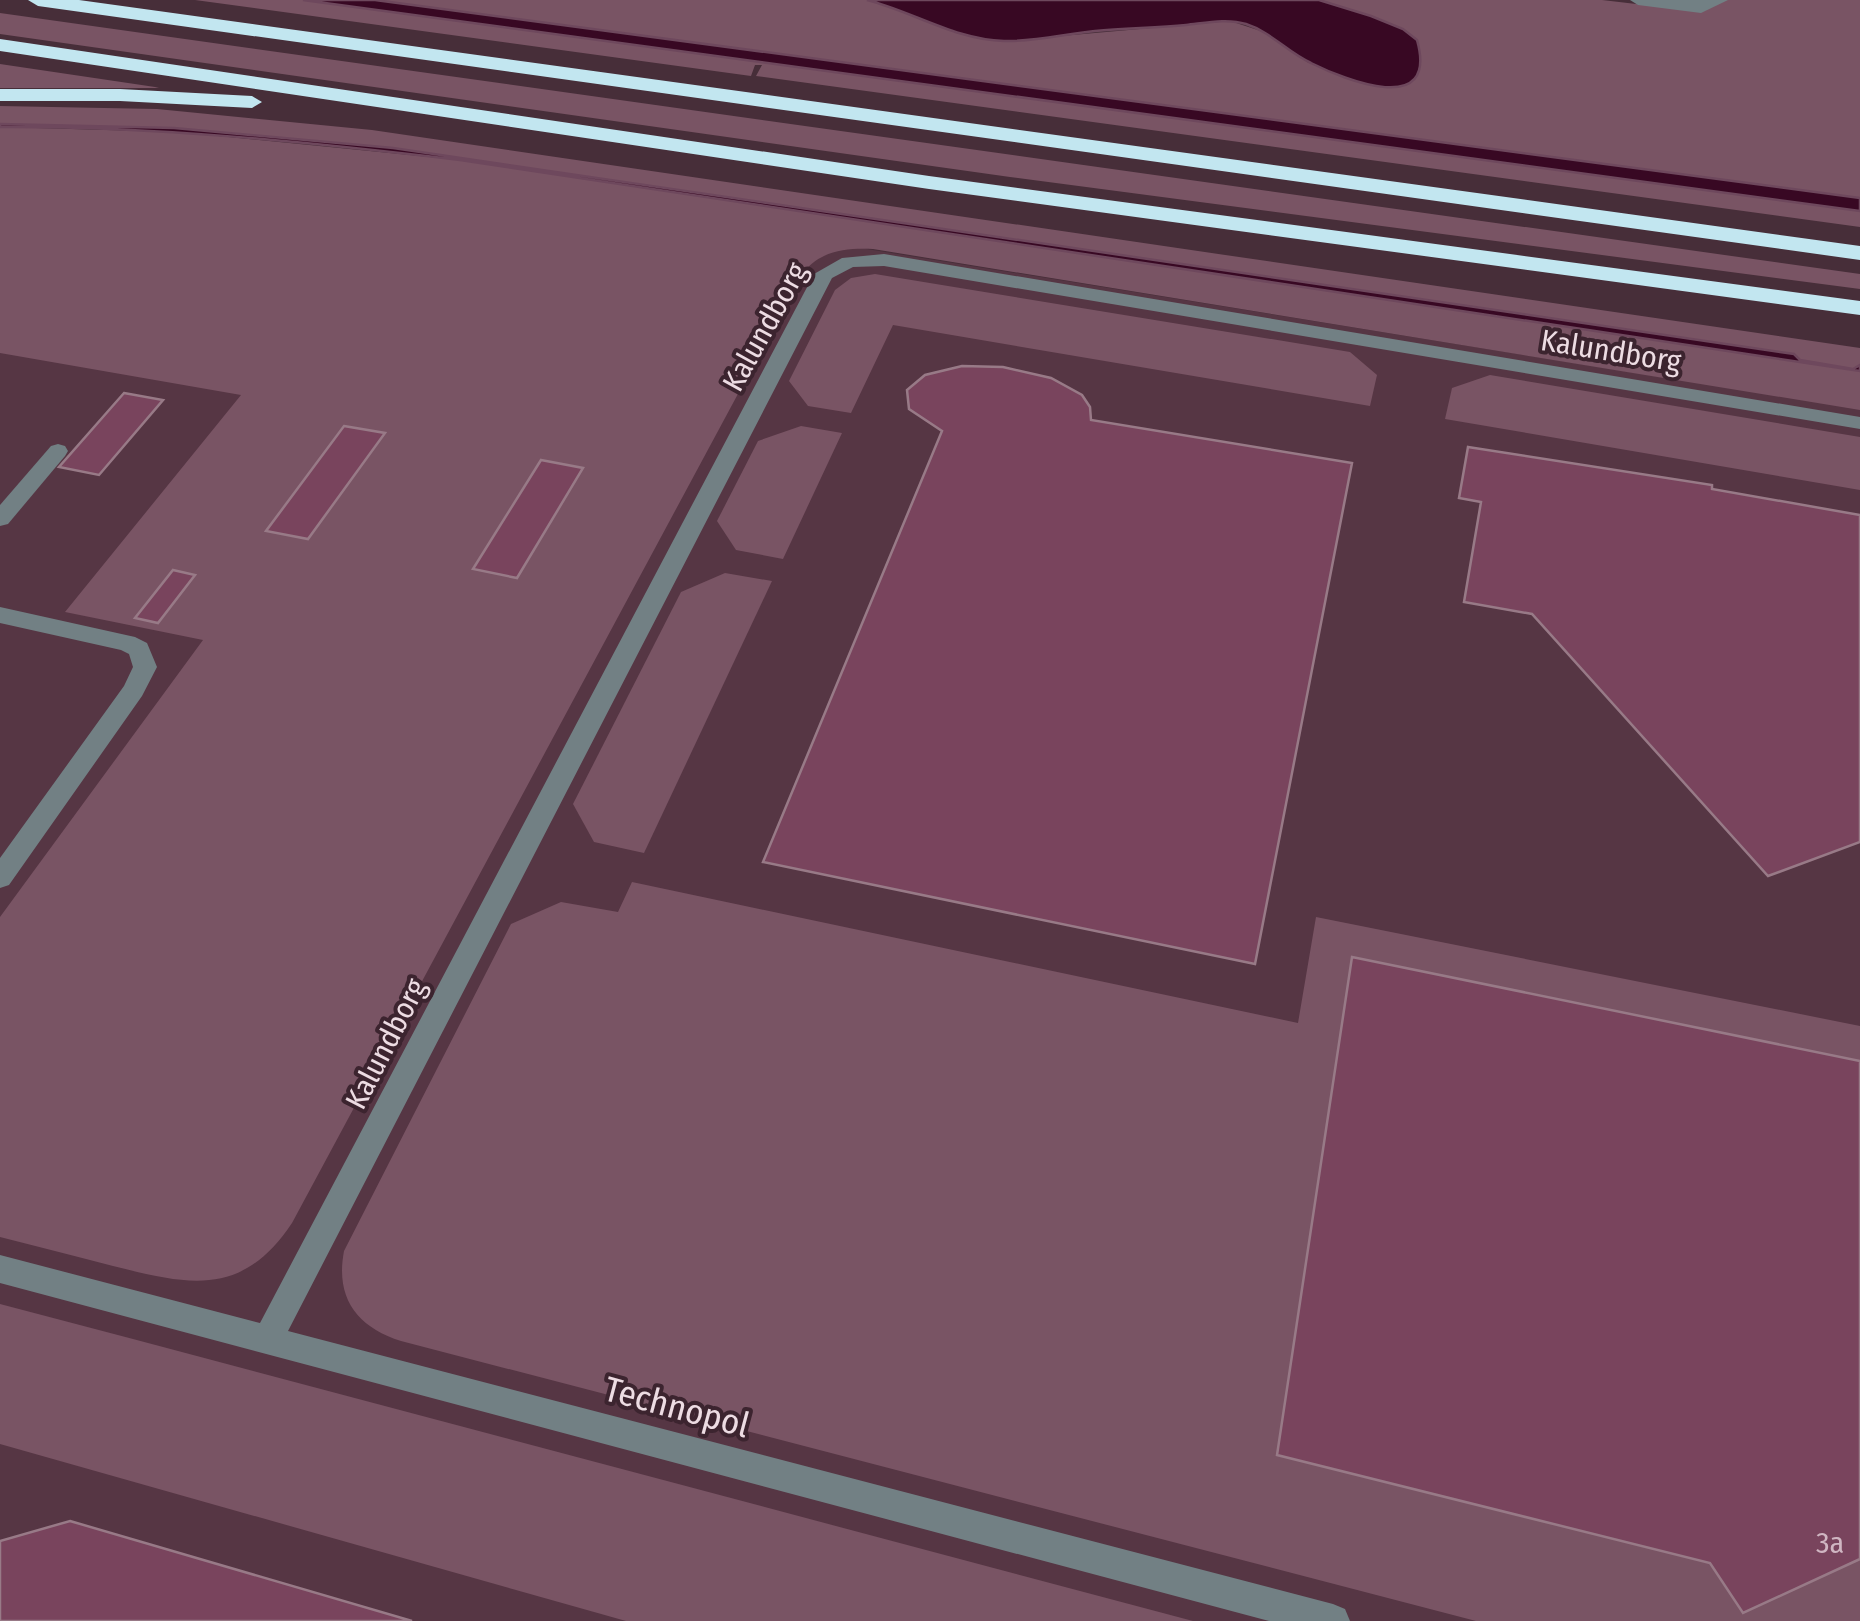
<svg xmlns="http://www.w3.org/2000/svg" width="1860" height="1621" viewBox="0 0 1860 1621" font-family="'Fira Sans Condensed',sans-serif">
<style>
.built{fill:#563644}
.green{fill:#795464}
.water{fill:#380823;stroke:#6e485d;stroke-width:2.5}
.building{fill:#79445d;stroke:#987a87;stroke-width:2.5}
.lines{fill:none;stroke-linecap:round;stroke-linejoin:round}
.minor{fill:#728084;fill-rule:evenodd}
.highway{fill:#c2e6f0;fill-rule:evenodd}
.labels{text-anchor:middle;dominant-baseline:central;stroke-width:8;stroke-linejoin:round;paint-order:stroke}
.street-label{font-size:30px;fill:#eddce3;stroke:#3c242f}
.near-number-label{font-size:30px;fill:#d0b6c2}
.near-street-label{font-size:35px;fill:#eddce3;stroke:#3c242f}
</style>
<rect width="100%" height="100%" fill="#472e39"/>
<!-- built -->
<path class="built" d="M0,152L817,241L1860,409V1621H0Z"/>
<!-- green -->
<g class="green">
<path d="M195,0H303L1860,211V227L756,76L762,65H755L751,76Z"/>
<path d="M375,0H867L1006,41L1230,21L1270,34L1307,62L1348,78L1371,16L1319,0H1602L1679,9L1680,0H1860V198Z"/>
<path d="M0,13L1860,274V289L1010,177L0,34Z"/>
<path d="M0,64L155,87L159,88H0Z"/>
<path d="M0,106L157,109L372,130L1860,348V365L1854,369L1860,371V410L873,249C846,248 821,250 803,273L292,1223C242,1298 189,1285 113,1266C76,1256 38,1247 0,1237V917L203,640L65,612L241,395L0,353V127L178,132L460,160L1800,360L1794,354L393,148L211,131L0,124Z"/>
<path d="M875,274L1350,352L1377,375L1370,406L893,325L851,413L808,406L789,381L835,290L851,278Z"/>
<path d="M1490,375L1860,437V490L1445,419L1452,388Z"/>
<path d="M801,426L842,433L783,559L736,550L717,521L758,441Z"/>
<path d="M725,573L772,581L644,853L594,842L573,804L681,592Z"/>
<path d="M632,882L1298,1023L1316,917L1860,1026V1621H1476L401,1341C357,1327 335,1298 344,1251L511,924L561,902L618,912Z"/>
<path d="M0,1304L133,1339L1193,1621H626L0,1444Z"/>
</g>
<!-- water -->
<g class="water">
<path d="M303,0H375L1860,198V211Z"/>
<path d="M867,0H1319L1371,16L1403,29L1417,40C1439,118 1345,80 1311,63C1287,52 1271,32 1246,24C1227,18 1205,23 1186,25C1155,28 1125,28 1095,31C1064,34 1035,42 1004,41C956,40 914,12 867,0Z"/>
<path d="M0,124L174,128L393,148L1794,354L1800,360L1853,369L1860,365V371L460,160C307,142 154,126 0,127Z"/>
</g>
<!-- building -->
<g class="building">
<path d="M962,366L1003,367L1051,378L1082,395L1090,407L1091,420L1352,463L1255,964L763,862L942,431L909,409L907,390L925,375Z"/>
<path d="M124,393L163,400L99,475L59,467Z"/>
<path d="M344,426L385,433L308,539L266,531Z"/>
<path d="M1468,447L1712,485V489L1860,515V842L1768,876L1532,614L1464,602L1481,502L1459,498Z"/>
<path d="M541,460L583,468L517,578L473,569Z"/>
<path d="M173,570L195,575L158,623L135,618Z"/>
<path d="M1352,957L1860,1061V1559L1743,1613L1710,1563L1277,1455Z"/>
<path d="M70,1521L412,1621H0V1541Z"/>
</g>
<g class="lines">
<!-- minor -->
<g class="minor">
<path d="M1630,0H1728L1701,13L1638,5Z"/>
<path d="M884,254L1860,417V429L884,266L853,267L832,278L288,1331L1333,1604L1345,1609L1350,1621H1269L0,1283V1255L260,1323L814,274L842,258Z"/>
<path d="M58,444L65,446L68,451L65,456L8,524L0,526V505L51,446Z"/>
<path d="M0,607L135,637L147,643L157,667L142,696L9,885L0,888V858L124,686L133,667L129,654L121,650L0,623Z"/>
</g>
<!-- highway -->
<g class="highway">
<path d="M28,0H79L1860,246V260L38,6Z"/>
<path d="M0,39L929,176L1860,301V315L929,189L0,51Z"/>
<path d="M0,89H120L252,96L262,102L252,108L120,101H0Z"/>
</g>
</g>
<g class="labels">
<!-- street labels -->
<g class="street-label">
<text transform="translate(765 327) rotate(-61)">Kalundborg</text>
<text transform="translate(1611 351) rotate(9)">Kalundborg</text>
<text transform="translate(386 1044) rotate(-63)">Kalundborg</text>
</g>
<!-- near-number labels -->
<g class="near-number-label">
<text x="1830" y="1543">3a</text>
</g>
<!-- near-street labels -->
<g class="near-street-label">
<text transform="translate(677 1407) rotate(15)">Technopol</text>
</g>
</g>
</svg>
